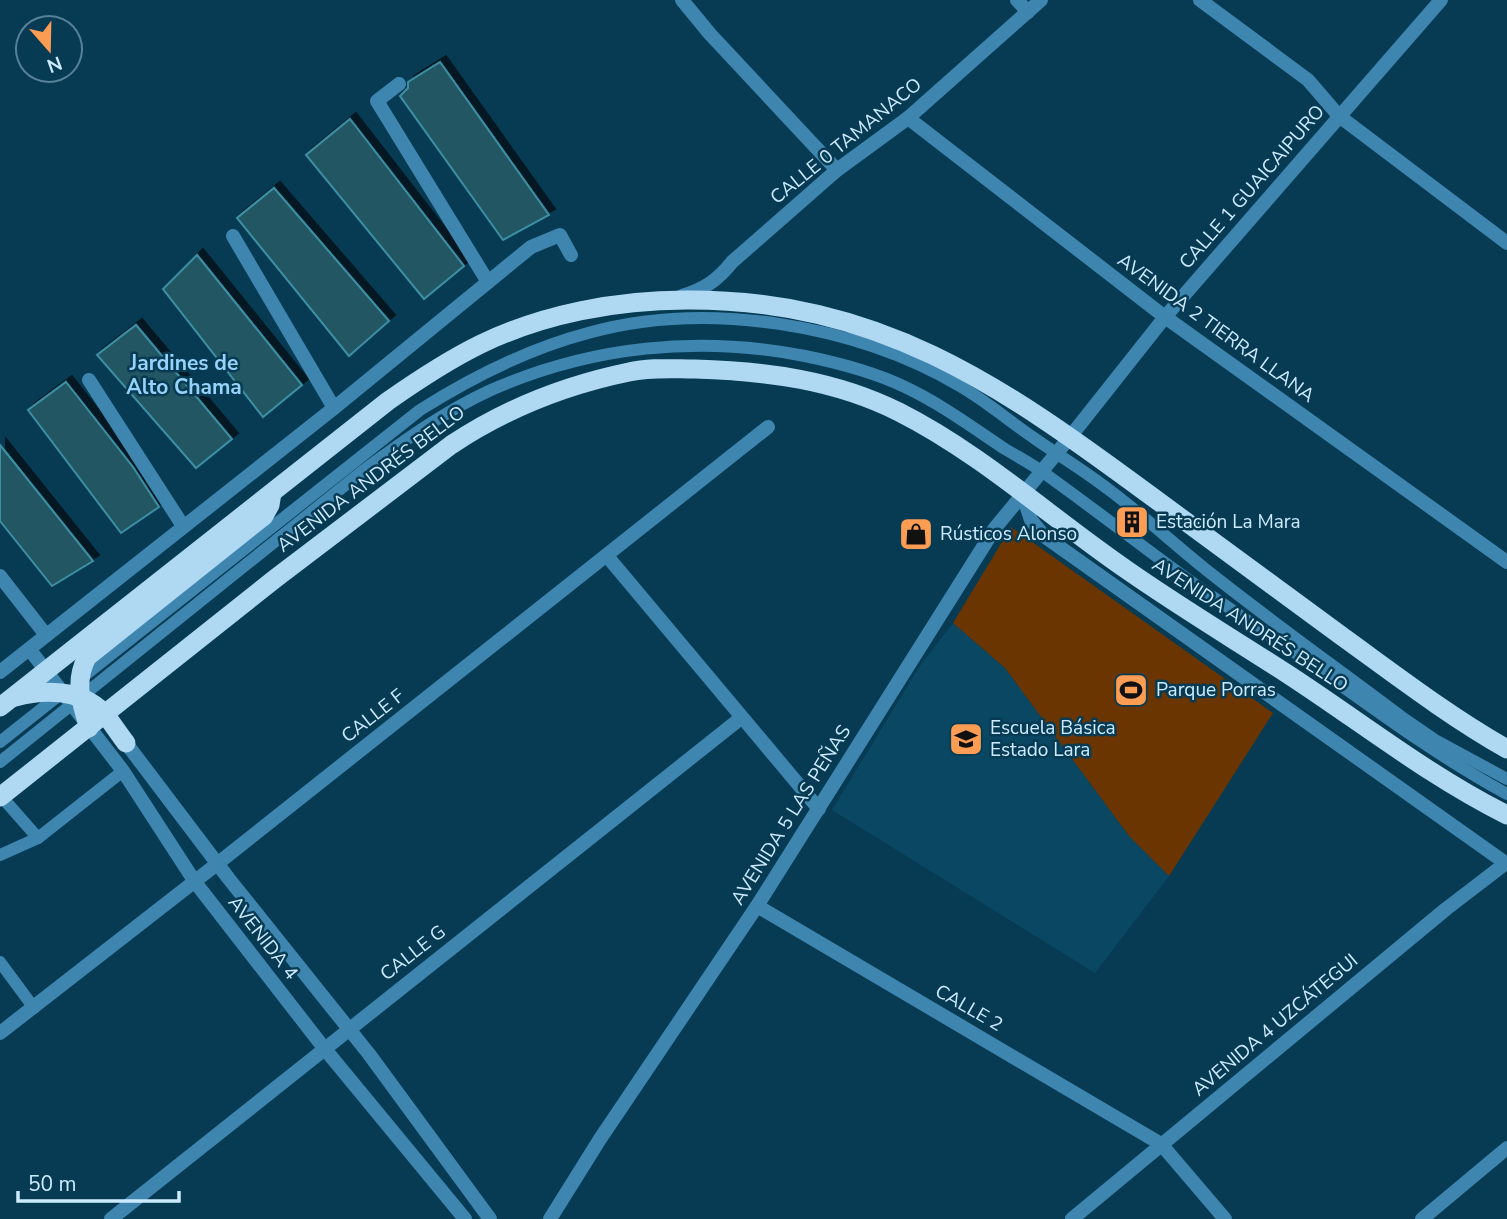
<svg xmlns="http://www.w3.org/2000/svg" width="1507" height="1219" viewBox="0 0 1507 1219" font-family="'Nunito Sans',sans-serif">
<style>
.built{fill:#0a4763}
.green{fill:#6a3500}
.building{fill:#205663;stroke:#3d8fa3;stroke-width:2;filter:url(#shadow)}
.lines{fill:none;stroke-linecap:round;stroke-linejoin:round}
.service{stroke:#3e86af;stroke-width:12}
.minor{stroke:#3e86af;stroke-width:14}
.trunk{stroke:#afd8f3;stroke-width:19}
.labels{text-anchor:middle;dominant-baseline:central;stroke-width:5;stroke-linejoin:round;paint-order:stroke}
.street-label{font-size:19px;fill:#cdebff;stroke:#073b54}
.poi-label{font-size:19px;fill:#cdebff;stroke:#073b54;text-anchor:start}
.neighbourhood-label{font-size:21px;font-weight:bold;fill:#95d3fb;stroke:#073b54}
</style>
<defs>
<filter id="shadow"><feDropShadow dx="6" dy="-6" stdDeviation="0" flood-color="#0009"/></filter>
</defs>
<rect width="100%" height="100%" fill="#073b54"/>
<!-- built -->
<path class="built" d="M953,623L1005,668L1129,836L1169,876L1095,973L832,810L919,667Z"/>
<!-- green -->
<path class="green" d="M1011,527L1273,713L1169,876L1129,836L1005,668L953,623Z"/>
<!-- building -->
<g class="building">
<path d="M440,62L549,215L503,240L400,96L408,88V82Z"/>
<path d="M350,119L464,266L424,299L306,155Z"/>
<path d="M274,188L389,321L349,356L237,218Z"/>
<path d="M197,255L302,385L263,417L163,289Z"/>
<path d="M136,325L232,439L196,468L97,355Z"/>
<path d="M66,382L133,467L159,507L121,533L28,410Z"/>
<path d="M0,445L93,561L52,586L0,521Z"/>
</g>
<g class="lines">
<!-- service -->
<g class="service">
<path d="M80,679L420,410C472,377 528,349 588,333C707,300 854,324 960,386C986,401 1009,421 1034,438C1058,455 1085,471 1108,489C1143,515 1175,545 1209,572C1272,622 1338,669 1403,718L1435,740L1507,779"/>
<path d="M0,742L63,692"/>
<path d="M0,762L364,470C405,440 445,411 491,390C591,346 699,335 805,356C839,363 874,372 905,387C941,404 972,427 1005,449C1018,457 1032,464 1044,473C1083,501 1121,530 1160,559C1205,593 1253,624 1300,656C1369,705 1432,753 1507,794"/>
<path d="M1,796L38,838L123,771"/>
<path d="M0,855L38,838"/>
<path d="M0,962L34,1008"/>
</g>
<!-- minor -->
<g class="minor">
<path d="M682,0L710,34L837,170"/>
<path d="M1017,0L1028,12"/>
<path d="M1200,0L1308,80L1339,116L1507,243"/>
<path d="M399,84L377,101L488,282"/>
<path d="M908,118L1165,317L1507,562"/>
<path d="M233,236L334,408"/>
<path d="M682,296C704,289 717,281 732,262L837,170L908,118L1041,0"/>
<path d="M89,380L183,526"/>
<path d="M1022,493L1031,520L1044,536L1507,864"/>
<path d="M607,556L819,809"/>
<path d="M0,576L46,635"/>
<path d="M30,650L123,771L195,882L324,1048L465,1219"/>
<path d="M0,672L334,408L531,247L560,235L571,255"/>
<path d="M126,743L229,879L369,1054L490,1219"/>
<path d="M757,906L1161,1144L1225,1219"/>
<path d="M0,1033L217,864L768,427"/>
<path d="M111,1219L741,718"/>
<path d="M550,1219L600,1139L757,906L995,528L1070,437L1165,317L1441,0"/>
<path d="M1072,1219L1446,909L1506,863"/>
<path d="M1422,1219L1507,1148"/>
</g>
<!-- trunk -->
<g class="trunk">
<path d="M15,697C43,689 80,689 103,712C111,721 118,733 126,743"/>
<path d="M0,707L388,401C418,380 448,360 481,344C543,314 617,300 686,300C878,299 999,384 1147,493C1213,541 1278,589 1343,637C1397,676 1449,716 1507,749"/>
<path d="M89,728C81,703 74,682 87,657L264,516L270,505L272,493"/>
<path d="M0,797L276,578L451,445C505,409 566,385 629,372C650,367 673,369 695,369C766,371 835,380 899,412C982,454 1051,518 1127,570C1180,607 1235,640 1289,675C1361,722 1429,776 1507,815"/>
</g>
</g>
<!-- icons -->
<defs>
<g id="building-square" transform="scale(1.75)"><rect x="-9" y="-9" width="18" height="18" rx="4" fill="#fc9d53" stroke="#073b54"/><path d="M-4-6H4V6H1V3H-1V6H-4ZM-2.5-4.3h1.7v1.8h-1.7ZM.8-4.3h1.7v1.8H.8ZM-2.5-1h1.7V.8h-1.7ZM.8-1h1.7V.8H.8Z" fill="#111"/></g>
<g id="shop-square" transform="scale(1.75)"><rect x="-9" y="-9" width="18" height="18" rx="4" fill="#fc9d53" stroke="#073b54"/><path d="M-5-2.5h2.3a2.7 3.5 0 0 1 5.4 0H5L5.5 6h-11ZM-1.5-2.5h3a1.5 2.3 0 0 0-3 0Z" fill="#111"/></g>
<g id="stadium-square" transform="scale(1.75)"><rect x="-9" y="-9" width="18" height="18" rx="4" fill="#fc9d53" stroke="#073b54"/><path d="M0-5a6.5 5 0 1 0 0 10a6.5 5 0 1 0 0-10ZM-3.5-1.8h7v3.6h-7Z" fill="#111"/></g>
<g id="school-square" transform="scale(1.75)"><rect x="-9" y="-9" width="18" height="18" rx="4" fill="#fc9d53" stroke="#073b54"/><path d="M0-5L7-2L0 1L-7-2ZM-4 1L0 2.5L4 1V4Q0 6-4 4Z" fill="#111"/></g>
</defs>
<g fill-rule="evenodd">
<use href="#building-square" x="1132" y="522"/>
<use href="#shop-square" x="916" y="534"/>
<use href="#stadium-square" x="1131" y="690"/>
<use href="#school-square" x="966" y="739"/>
</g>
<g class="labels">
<!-- street labels -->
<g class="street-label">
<text transform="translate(846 141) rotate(-39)">CALLE 0 TAMANACO</text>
<text transform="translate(1252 187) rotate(-49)">CALLE 1 GUAICAIPURO</text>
<text transform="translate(1216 328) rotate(36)">AVENIDA 2 TIERRA LLANA</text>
<text transform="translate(371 479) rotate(-37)">AVENIDA ANDRÉS BELLO</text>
<text transform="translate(1250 625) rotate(33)">AVENIDA ANDRÉS BELLO</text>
<text transform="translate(373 716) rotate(-38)">CALLE F</text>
<text transform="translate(791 815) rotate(-58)">AVENIDA 5 LAS PEÑAS</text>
<text transform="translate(263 938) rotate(52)">AVENIDA 4</text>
<text transform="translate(413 953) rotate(-38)">CALLE G</text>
<text transform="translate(969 1008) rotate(30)">CALLE 2</text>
<text transform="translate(1275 1025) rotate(-40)">AVENIDA 4 UZCÁTEGUI</text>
</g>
<!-- poi labels -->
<g class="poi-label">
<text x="1156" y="522">Estación La Mara</text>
<text x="940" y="534">Rústicos Alonso</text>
<text x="1156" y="690">Parque Porras</text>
<text x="990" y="728">Escuela Básica<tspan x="990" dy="22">Estado Lara</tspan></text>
</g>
<!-- neighbourhood labels -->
<g class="neighbourhood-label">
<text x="184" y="363">Jardines de<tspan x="184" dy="24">Alto Chama</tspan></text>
</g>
</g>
<!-- north arrow -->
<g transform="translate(49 49) rotate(160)"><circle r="33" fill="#073b54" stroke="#568198" stroke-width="2"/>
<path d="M0-5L12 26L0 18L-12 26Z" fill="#fc9d53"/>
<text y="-10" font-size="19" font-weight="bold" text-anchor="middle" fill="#cdebff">N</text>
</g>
<!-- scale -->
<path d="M18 1191v10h161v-10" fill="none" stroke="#cdebff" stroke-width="3.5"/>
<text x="28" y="1191" font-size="21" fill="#cdebff" stroke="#073b54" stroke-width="5" paint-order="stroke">50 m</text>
</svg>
